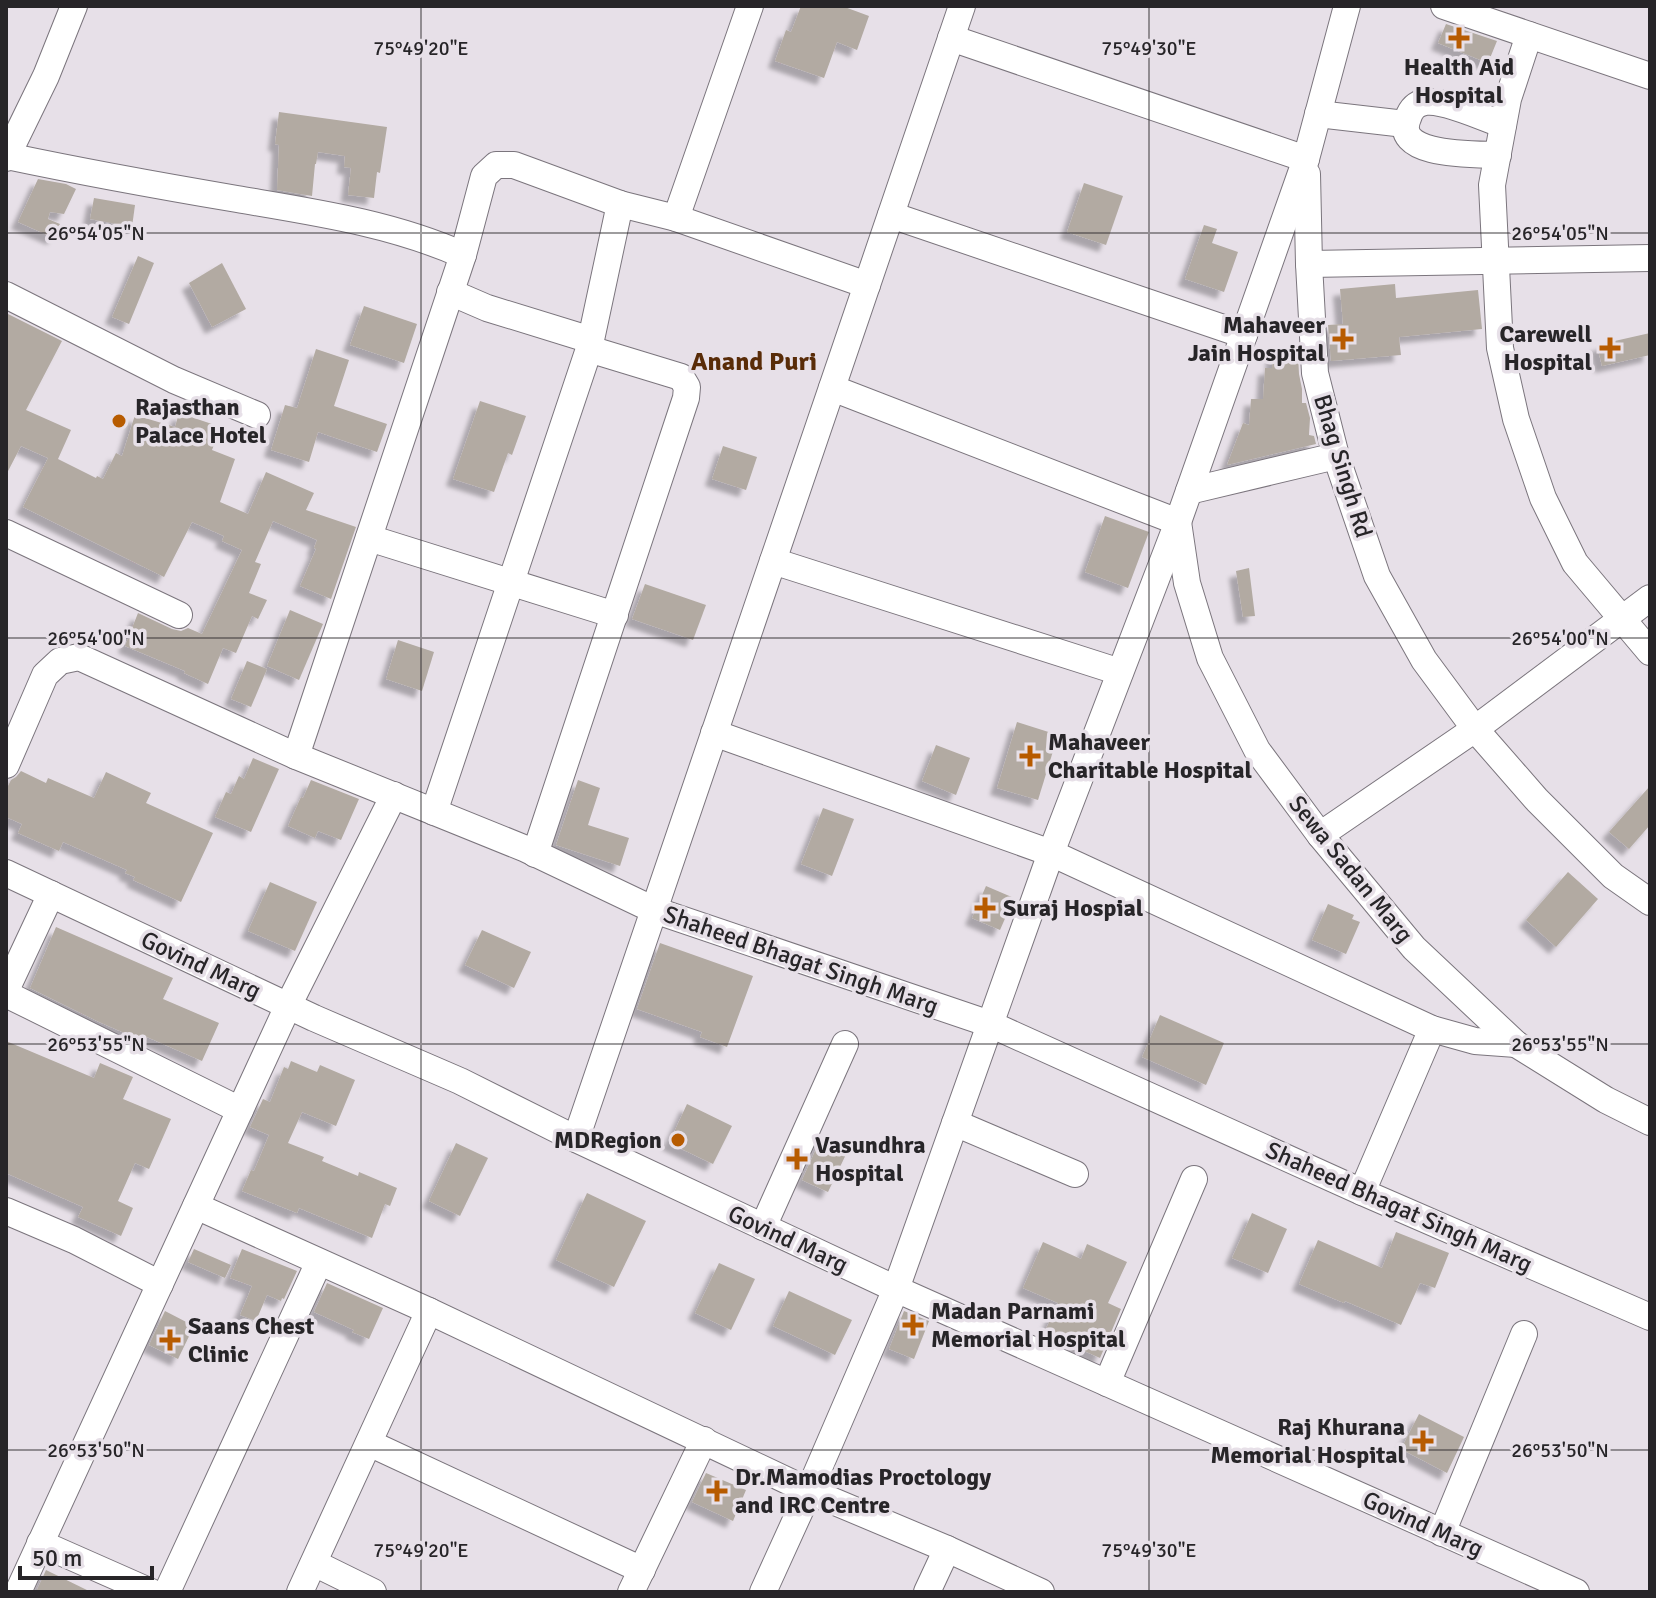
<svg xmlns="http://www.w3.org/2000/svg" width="1656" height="1598" viewBox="0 0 1656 1598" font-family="Signika,sans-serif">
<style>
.building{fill:#b2aaa2;filter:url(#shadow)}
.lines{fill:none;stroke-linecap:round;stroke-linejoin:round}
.minor-casing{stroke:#7b757d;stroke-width:28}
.minor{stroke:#fff;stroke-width:26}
.ticks{fill:none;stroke:#272528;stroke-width:2;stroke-opacity:0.45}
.poi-dot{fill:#b75b00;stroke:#e7e0e8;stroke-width:3}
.labels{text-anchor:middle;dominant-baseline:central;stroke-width:7;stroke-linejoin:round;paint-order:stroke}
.poi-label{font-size:24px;font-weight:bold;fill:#272528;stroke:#e7e0e8;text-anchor:start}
.street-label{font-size:24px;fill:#272528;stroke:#e7e0e8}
.neighbourhood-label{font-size:26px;font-weight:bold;fill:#592c08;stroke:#e7e0e8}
.ticks-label{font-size:20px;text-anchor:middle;fill:#272528;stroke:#e7e0e8;stroke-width:7;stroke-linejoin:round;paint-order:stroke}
</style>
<defs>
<filter id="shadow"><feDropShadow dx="-7" dy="7" stdDeviation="2" flood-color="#0004"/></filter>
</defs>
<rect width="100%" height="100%" fill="#e7e0e8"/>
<!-- building -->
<g class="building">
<path d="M801,6H842L869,16L857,50L837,42L824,78L775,61L786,30L791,32Z"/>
<path d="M1446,24L1497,41L1488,63L1438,43Z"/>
<path d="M279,112L387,127L380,173L377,172L374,198L348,195L351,168L344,167L345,156L318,152L316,164H315L312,196L277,190L279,145L275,144Z"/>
<path d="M38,179L66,184L76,189L64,214L50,212L48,219L60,224L54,238L18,222Z"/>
<path d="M1084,183L1123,196L1106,245L1067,232Z"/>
<path d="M94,198L135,205L132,227L90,219Z"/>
<path d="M1204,225L1217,229L1212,243L1238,252L1224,292L1185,279Z"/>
<path d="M138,256L154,263L129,324L112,317Z"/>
<path d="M222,263L246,309L212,327L189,283Z"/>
<path d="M1395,284L1396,298L1478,290L1482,329L1399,337L1401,355L1331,361L1328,325L1343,324L1340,289Z"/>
<path d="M364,306L417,324L404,363L350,345Z"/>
<path d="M6,313L62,341L26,410L71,430L58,459L96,478L97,476L103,479L116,453L122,456L135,415L175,427L179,413L221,427L212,450L235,459L220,502L248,514L266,472L314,493L306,510L356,527L331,599L300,586L316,549L314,548L317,540L273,521L255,562L261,564L249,593L267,600L258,619L252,616L236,653L223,648L208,684L184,673L185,671L125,646L138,613L172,629L181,631L188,628L202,634L242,550L222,541L224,536L192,522L164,577L23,507L48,458L21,446L6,475Z"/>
<path d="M1650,333V355L1602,366L1597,345Z"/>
<path d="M316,349L349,360L334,406L387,424L377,452L318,432L309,462L271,450L285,405L297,408Z"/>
<path d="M1273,354L1298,355L1299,374L1302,389V403H1306L1310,418L1309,435L1314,436L1316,444L1227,465L1243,423L1249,425L1251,399H1263L1265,368H1272Z"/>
<path d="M480,401L526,416L512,455L508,453L494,492L453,479Z"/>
<path d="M723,446L757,457L746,490L712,479Z"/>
<path d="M1105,516L1149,532L1128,588L1085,572Z"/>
<path d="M1249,568L1255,616L1243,617L1236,571Z"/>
<path d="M645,584L706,605L693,640L632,619Z"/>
<path d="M290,610L323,624L299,680L267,666Z"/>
<path d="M398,640L434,652L422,691L386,679Z"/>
<path d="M247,661L267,669L251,707L231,699Z"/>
<path d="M1017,722L1058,735L1038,800L997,788Z"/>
<path d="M936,745L970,758L956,795L922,781Z"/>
<path d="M253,758L279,769L251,832L215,817L226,792L231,794L239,776L244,779Z"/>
<path d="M21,771L46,783L48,778L94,798L106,772L151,793L146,803L213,833L181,902L133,880L135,877L125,873L127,870L63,842L59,851L18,833L22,824L6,817V790L11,780L16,777Z"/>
<path d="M311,780L359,799L341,840L318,831L315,838L288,826L301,797L303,798Z"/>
<path d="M578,780L600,788L588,825L629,838L620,866L556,845Z"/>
<path d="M1650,786V825L1629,849L1609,832Z"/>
<path d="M823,808L854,819L832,876L801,864Z"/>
<path d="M1568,872L1598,899L1556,947L1526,920Z"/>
<path d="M270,882L317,902L295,951L248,931Z"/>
<path d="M986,886L1014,898L1000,930L972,918Z"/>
<path d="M1328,904L1354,915L1352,919L1360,922L1346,954L1312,940Z"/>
<path d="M56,927L173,978L163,999L219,1023L202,1061L147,1037L145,1042L97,1021L30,988Z"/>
<path d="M482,930L531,952L514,988L465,965Z"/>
<path d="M660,943L753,976L727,1047L700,1037L702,1032L637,1009Z"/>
<path d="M1160,1015L1224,1043L1206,1085L1142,1057Z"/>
<path d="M6,1041L94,1078L100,1063L133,1077L123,1099L171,1119L149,1169L135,1163L118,1201L133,1208L121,1236L78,1217L83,1207L6,1173Z"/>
<path d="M291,1061L317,1072L320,1065L355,1080L336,1126L302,1112L288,1143L324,1157L322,1161L358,1176L359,1172L397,1188L390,1206L385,1204L372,1238L299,1208L297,1213L242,1191L251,1170L254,1171L269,1135L250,1127L263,1099L270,1102L284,1067L288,1069Z"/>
<path d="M687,1104L732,1126L713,1164L669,1143Z"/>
<path d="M821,1138L831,1143L833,1138L850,1146L828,1192L802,1180Z"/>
<path d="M456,1143L488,1158L460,1216L429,1201Z"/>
<path d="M587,1193L646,1221L614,1287L556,1260Z"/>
<path d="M1252,1213L1287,1229L1268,1273L1232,1258Z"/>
<path d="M1396,1232L1449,1253L1435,1288L1420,1283L1401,1325L1345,1301L1344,1303L1299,1284L1318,1240L1382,1268Z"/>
<path d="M1043,1242L1081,1259L1087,1244L1127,1262L1108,1303L1121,1309L1100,1358L1044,1333L1058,1303L1023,1288Z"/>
<path d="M194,1249L231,1265L225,1278L188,1262Z"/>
<path d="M242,1249L297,1271L284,1299L282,1298L281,1301L267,1295L256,1321L240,1315L252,1286L230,1278Z"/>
<path d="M719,1263L755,1279L731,1330L695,1313Z"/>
<path d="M327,1283L383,1308L369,1339L352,1332L354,1330L314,1312Z"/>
<path d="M789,1291L852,1320L835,1355L773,1326Z"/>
<path d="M165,1311L194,1326L178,1359L149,1345Z"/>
<path d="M904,1311L929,1321L914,1359L889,1349Z"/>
<path d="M1419,1414L1464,1437L1447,1473L1401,1449Z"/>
<path d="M706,1473L746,1490L733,1521L692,1502Z"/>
<path d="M46,1570L91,1592H36Z"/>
</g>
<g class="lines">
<!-- minor casing -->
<g class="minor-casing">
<g id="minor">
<path d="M1444,6L1650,76"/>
<path d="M1529,35L1508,99L1492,185L1500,348L1516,419L1543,498L1575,563L1650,652"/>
<path d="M951,38L1306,159"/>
<path d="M1318,114L1405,124"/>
<path d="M1498,155C1476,154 1391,157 1408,118C1411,109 1415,104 1425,102C1443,99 1485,118 1503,125"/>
<path d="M7,156C83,172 160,186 237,199C313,212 391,223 463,255"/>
<path d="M6,158L46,76L74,6"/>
<path d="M1307,174L1309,264L1315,373L1336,456L1377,576L1424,660L1475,729L1537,800L1613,876L1650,902"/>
<path d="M891,215L1244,335"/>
<path d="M676,218L750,6"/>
<path d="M1309,264L1650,258"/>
<path d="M450,292L487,308L591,340"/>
<path d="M6,295L174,380L257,415"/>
<path d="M832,388L1178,522L1187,583L1210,658L1257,750L1320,835L1414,948L1516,1044L1606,1100L1650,1122"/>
<path d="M1189,491L1336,456"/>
<path d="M6,533L179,615"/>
<path d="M369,538L615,615"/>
<path d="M773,561L1120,672"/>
<path d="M714,733L1051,853L1432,1029L1475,1041L1516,1044"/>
<path d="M296,756L463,255L484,176L496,165H514L620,204L676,218L867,285"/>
<path d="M6,765L45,675L60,661L79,657L296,756L526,849L654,910L990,1024L1362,1192L1650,1317"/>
<path d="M434,812L589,349L620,204"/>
<path d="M1320,835L1475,729L1650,598"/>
<path d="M535,854L686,398L687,387L681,377L589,349"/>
<path d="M6,873L314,1018L460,1081L576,1139L896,1289L1576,1592"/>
<path d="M6,990L51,894"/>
<path d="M6,994L240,1110"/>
<path d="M955,1123L1075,1174"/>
<path d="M576,1139L962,6"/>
<path d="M1362,1192L1432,1029"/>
<path d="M196,1206L429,1311L809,1491L947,1549L1041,1592"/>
<path d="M6,1211L74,1240L160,1284"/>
<path d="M763,1227L845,1044"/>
<path d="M1107,1383L1194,1179"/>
<path d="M369,1443L642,1570"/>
<path d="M1442,1533L1524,1334"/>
<path d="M40,1543L151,1592"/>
<path d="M314,1563L373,1592"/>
<path d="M18,1592L288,1006L394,795"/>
<path d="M167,1592L319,1262"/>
<path d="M300,1592L429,1311"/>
<path d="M631,1592L704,1440"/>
<path d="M763,1592L809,1491L896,1289L1051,853L1178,522L1306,159L1347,6"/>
<path d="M927,1592L947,1549"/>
</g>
</g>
<!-- minor -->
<use href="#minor" class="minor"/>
</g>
<!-- ticks -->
<path class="ticks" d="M421,6V1592M1149,6V1592M6,233H1650M6,638H1650M6,1044H1650M6,1450H1650"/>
<!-- markers -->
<g class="poi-dot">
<path d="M1455 26h8v8h8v8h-8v8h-8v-8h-8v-8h8z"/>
<path d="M1339 327h8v8h8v8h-8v8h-8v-8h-8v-8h8z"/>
<path d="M1606 336h8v8h8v8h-8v8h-8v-8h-8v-8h8z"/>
<circle cx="119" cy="421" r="8"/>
<path d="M1026 744h8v8h8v8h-8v8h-8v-8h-8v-8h8z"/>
<path d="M981 896h8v8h8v8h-8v8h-8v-8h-8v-8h8z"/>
<circle cx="678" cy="1140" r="8"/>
<path d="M793 1147h8v8h8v8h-8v8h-8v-8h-8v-8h8z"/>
<path d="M909 1313h8v8h8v8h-8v8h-8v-8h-8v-8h8z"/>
<path d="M166 1328h8v8h8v8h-8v8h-8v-8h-8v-8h8z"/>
<path d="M1419 1429h8v8h8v8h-8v8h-8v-8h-8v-8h8z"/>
<path d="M713 1479h8v8h8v8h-8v8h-8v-8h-8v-8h8z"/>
</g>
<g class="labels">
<!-- poi labels -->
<g class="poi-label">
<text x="1459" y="67" text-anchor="middle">Health Aid<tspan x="1459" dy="28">Hospital</tspan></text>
<text x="1325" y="325" text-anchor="end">Mahaveer<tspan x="1325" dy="28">Jain Hospital</tspan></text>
<text x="1592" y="334" text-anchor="end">Carewell<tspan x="1592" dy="28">Hospital</tspan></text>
<text x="135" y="407">Rajasthan<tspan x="135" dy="28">Palace Hotel</tspan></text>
<text x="1048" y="742">Mahaveer<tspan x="1048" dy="28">Charitable Hospital</tspan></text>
<text x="1003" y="908">Suraj Hospial</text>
<text x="662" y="1140" text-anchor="end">MDRegion</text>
<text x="815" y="1145">Vasundhra<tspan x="815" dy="28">Hospital</tspan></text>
<text x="931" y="1311">Madan Parnami<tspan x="931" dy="28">Memorial Hospital</tspan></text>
<text x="188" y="1326">Saans Chest<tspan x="188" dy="28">Clinic</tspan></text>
<text x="1405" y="1427" text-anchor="end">Raj Khurana<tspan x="1405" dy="28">Memorial Hospital</tspan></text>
<text x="735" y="1477">Dr.Mamodias Proctology<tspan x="735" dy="28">and IRC Centre</tspan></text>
</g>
<!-- street labels -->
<g class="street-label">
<text transform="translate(1343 466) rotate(73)">Bhag Singh Rd</text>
<text transform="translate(1351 869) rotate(51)">Sewa Sadan Marg</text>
<text transform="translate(801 960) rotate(19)">Shaheed Bhagat Singh Marg</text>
<text transform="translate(201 965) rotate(25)">Govind Marg</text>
<text transform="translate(1399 1207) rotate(24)">Shaheed Bhagat Singh Marg</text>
<text transform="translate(788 1239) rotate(25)">Govind Marg</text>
<text transform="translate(1423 1524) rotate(24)">Govind Marg</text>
</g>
<!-- neighbourhood labels -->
<g class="neighbourhood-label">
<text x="754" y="362">Anand Puri</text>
</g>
</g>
<g class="ticks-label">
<text x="421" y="55">75°49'20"E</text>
<text x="1149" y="55">75°49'30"E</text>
<text x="96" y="240">26°54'05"N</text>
<text x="1560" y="240">26°54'05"N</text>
<text x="96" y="645">26°54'00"N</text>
<text x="1560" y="645">26°54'00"N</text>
<text x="96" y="1051">26°53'55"N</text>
<text x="1560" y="1051">26°53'55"N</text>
<text x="96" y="1457">26°53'50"N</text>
<text x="1560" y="1457">26°53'50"N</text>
<text x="421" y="1557">75°49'20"E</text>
<text x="1149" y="1557">75°49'30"E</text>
</g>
<!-- border -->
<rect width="1656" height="1598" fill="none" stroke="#272528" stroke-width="16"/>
<!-- scale -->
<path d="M20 1566v12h132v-12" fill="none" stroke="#272528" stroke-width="4"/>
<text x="32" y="1566" font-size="24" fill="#272528" stroke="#e7e0e8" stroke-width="6" paint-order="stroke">50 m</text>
</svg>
